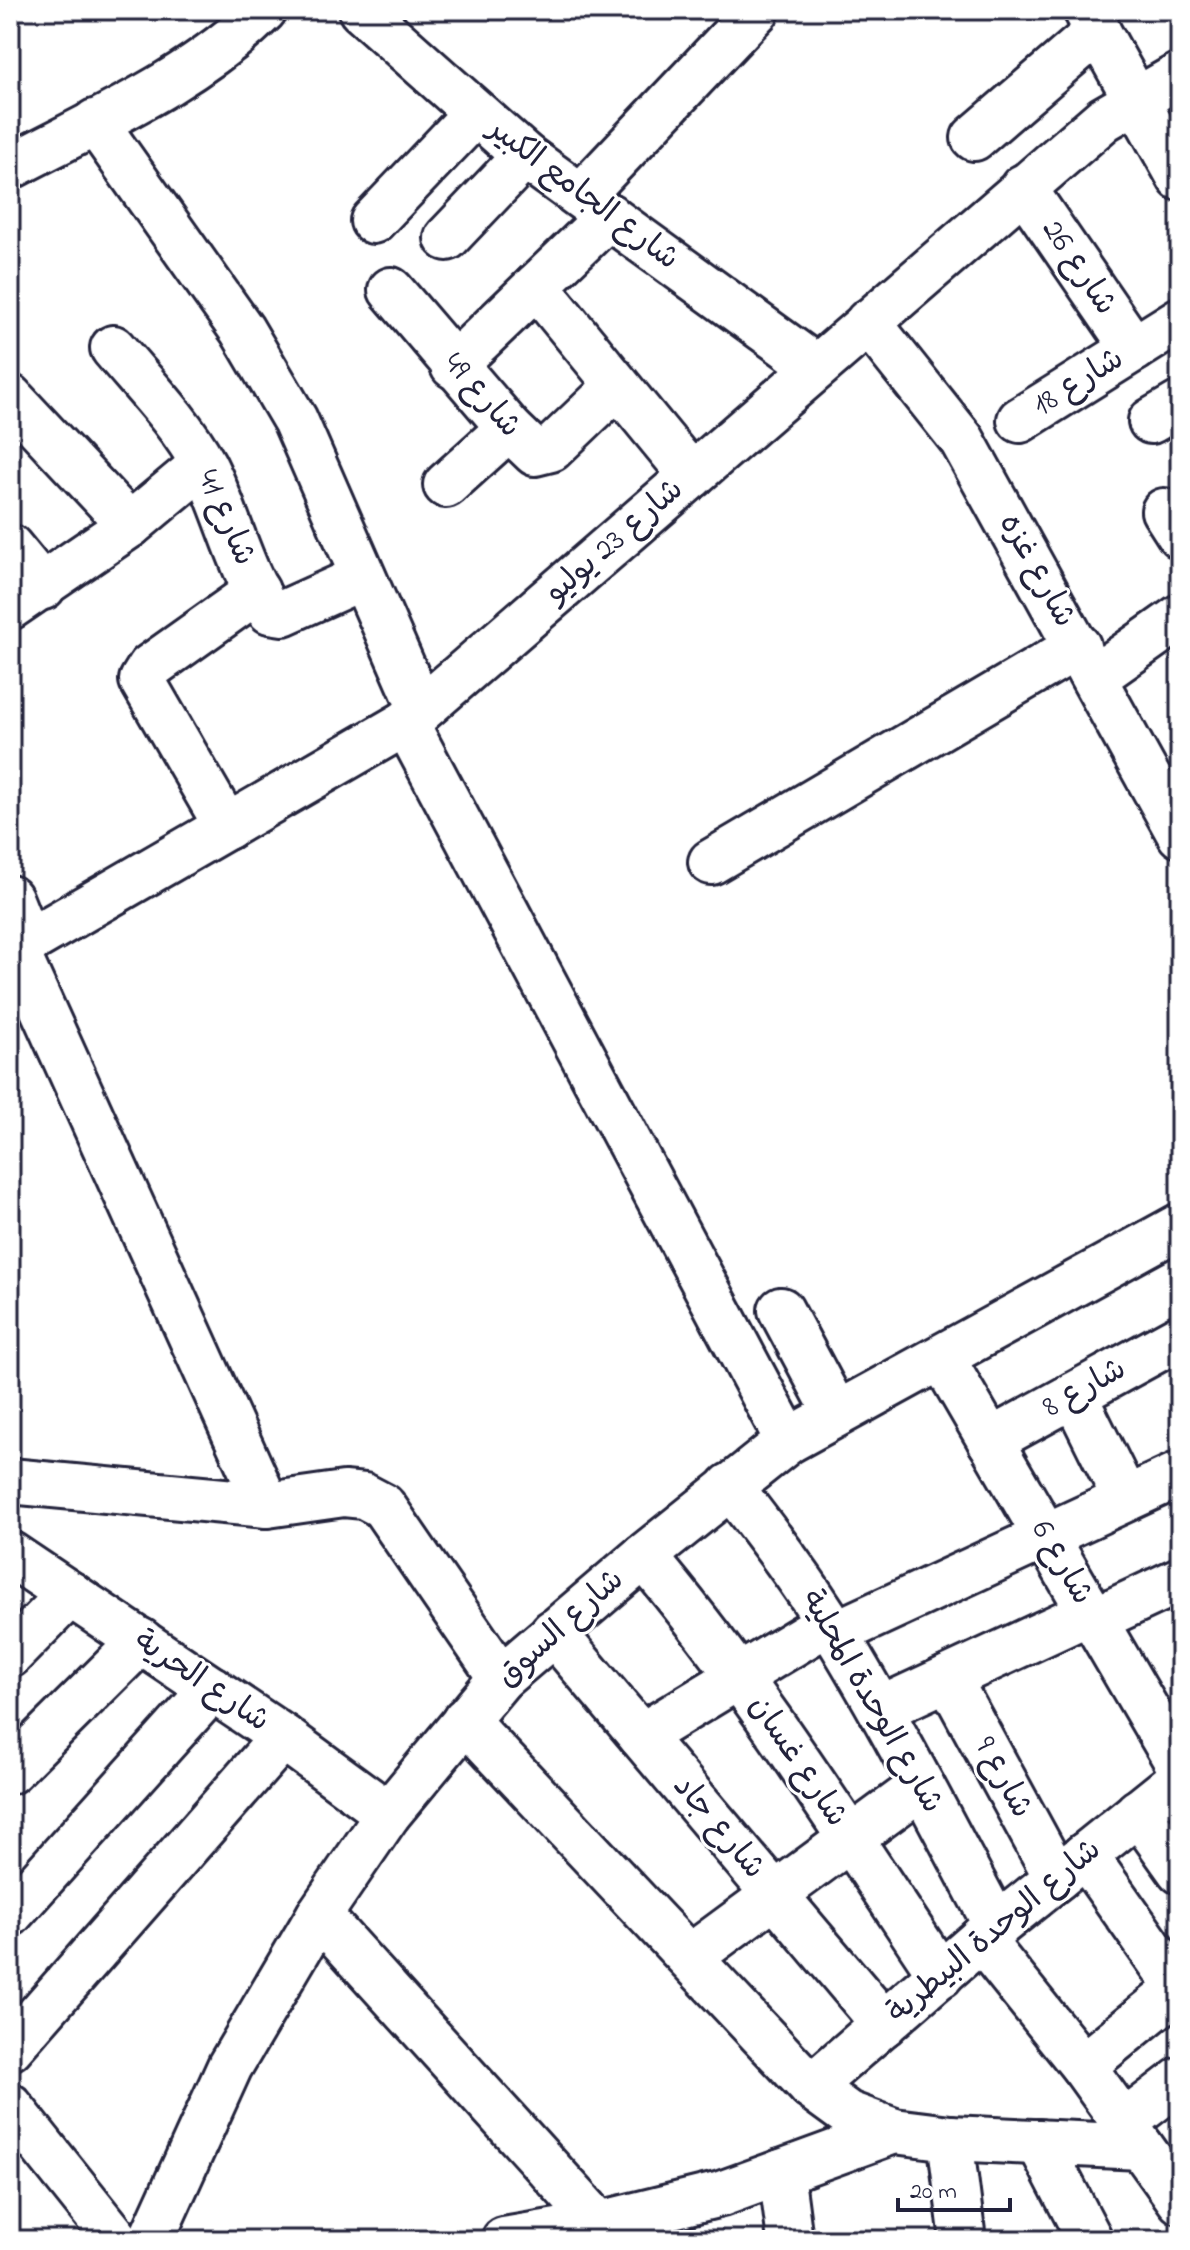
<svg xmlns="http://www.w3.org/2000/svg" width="1190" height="2250" viewBox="0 0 1190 2250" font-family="'Indie Flower','Playpen Sans Arabic',sans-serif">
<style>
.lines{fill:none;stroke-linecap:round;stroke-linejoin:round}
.minor-casing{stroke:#22223b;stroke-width:50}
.minor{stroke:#fff;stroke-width:44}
.labels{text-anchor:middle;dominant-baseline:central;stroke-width:6;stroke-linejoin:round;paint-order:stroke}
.street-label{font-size:32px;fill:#22223b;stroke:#fff}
</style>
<rect width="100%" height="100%" fill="#fff"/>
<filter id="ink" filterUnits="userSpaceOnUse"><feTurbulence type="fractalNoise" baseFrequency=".0125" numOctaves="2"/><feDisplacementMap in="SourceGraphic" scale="16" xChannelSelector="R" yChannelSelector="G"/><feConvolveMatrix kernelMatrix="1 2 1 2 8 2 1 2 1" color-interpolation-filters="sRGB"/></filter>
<g filter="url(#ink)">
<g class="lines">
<!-- minor casing -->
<g class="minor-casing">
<g id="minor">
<path d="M361,10L525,156L816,367"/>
<path d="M1086,10L1180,178"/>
<path d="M95,122L242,330L295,420L421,709"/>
<path d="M974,138L1098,31"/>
<path d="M10,167C95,122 195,79 264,10"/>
<path d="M1023,187L1134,349"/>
<path d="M581,196L757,10"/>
<path d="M373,221L475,114"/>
<path d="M447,238L525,156"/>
<path d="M536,286L692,476"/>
<path d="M391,290L509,428L535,453L551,449L617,386"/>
<path d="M868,322L962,440L1180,835"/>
<path d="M113,348C144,385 180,421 204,465C224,502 245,585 270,611L283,613L363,577"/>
<path d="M453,366L609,216"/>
<path d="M10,397L130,525"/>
<path d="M1020,420L1180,320"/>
<path d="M1151,421L1180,404"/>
<path d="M446,485L509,428"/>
<path d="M1164,511L1180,536"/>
<path d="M10,547L43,587"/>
<path d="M10,607L130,525L203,464"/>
<path d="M1095,677L1180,617"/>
<path d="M406,723L788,1441"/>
<path d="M227,827L142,680L150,667L257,591"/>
<path d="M711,862L1078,646"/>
<path d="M10,898L28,943"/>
<path d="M16,950L267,1505"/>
<path d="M10,952L406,723L1104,119L1180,75"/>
<path d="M781,1310L828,1398"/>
<path d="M942,1358L1180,1767"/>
<path d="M1074,1395L1125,1498"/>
<path d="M990,1441L1180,1337"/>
<path d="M10,1481L267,1505L344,1494L364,1496L383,1506L501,1678"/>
<path d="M730,1486C767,1534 804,1582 836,1634C894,1729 944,1828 997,1927"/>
<path d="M10,1554L283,1737L388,1814"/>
<path d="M644,1556C755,1687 845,1832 941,1975"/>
<path d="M1094,1620L1180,1580"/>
<path d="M553,1632L884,2024"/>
<path d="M836,1633L1180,1474"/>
<path d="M10,1655L70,1594"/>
<path d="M948,1678L1057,1878"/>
<path d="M881,1709L1090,1612"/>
<path d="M465,1720L811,2087L848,2114L894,2131L950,2138L1141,2147"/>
<path d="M641,1736L829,1622"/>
<path d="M10,1771L141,1641"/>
<path d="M1138,1812L1180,1871"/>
<path d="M1085,1855L1180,1990"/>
<path d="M10,1914L212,1689"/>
<path d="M319,1915L599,2224"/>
<path d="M981,1939L1083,2066L1180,2201"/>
<path d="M690,1957L922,1786"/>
<path d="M10,2048L283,1737"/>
<path d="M1083,2066L1179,1988"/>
<path d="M811,2087L981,1939L1180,1779"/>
<path d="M10,2106L117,2240"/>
<path d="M1124,2123L1180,2080"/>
<path d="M950,2138L963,2240"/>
<path d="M1039,2142L1090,2240"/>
<path d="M781,2172L790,2240"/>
<path d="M151,2240L230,2066L319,1915L388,1814L501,1678L644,1556L788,1441L1180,1226"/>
<path d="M504,2240L599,2224L721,2194L894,2131"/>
</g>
</g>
<!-- minor -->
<use href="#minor" class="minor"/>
</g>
</g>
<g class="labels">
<!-- street labels -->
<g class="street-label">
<text transform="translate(583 195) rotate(37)">شارع الجامع الكبير</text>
<text transform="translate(1078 268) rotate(56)">شارع 26</text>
<text transform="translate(1079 383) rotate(-32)">شارع 18</text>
<text transform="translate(481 396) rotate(49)">شارع 49</text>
<text transform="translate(225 518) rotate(66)">شارع 41</text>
<text transform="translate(615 542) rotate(-41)">شارع 23 يوليو</text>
<text transform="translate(1036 571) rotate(61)">شارع غزه</text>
<text transform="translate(1085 1389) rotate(-29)">شارع 8</text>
<text transform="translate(1061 1563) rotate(60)">شارع 6</text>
<text transform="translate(561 1629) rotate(-42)">شارع السوق</text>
<text transform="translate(201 1682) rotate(34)">شارع الحرية</text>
<text transform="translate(871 1702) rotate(60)">شارع الوحدة المحلية</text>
<text transform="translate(797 1762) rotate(56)">شارع غسان</text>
<text transform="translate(1002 1778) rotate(61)">شارع 9</text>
<text transform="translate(718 1828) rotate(50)">شارع جاد</text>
<text transform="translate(995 1932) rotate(-40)">شارع الوحدة البيطرية</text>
</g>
</g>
<!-- margin -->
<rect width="1190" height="2250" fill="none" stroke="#fff" stroke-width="40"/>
<rect x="20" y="20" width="1150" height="2210" fill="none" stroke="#22223b" stroke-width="3" filter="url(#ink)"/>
<!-- scale -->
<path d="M898 2198v12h112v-12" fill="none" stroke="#22223b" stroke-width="4"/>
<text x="910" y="2198" font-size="24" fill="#22223b" stroke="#ffffff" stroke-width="6" paint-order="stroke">20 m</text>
</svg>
